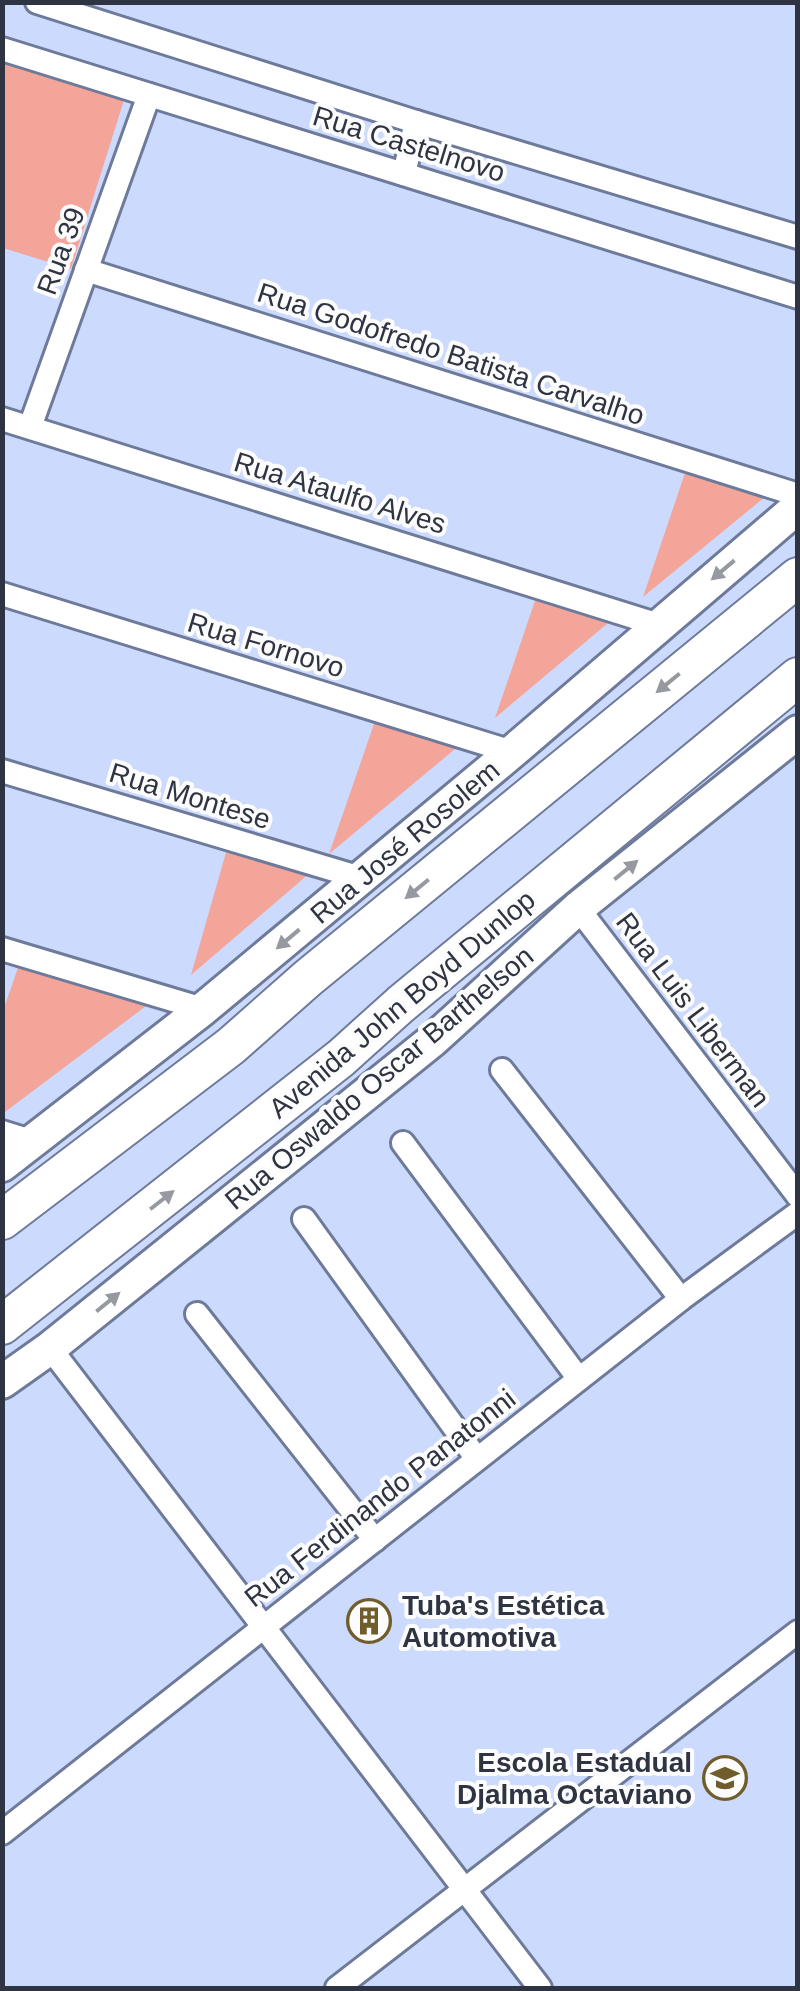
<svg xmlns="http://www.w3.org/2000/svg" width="800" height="1991" viewBox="0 0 800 1991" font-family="Arial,sans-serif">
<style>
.green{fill:#f4a59a}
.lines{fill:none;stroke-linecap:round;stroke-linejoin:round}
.street-casing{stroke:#6d7a9a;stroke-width:28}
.secondary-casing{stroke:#6d7a9a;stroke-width:38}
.primary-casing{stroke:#6d7a9a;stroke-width:42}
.street{stroke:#fff;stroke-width:22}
.secondary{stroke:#fff;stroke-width:32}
.primary{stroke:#fff;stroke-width:38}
.oneway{fill:#969aa0}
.labels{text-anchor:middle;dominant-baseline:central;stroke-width:8;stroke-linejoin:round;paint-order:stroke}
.street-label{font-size:28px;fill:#2e3442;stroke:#fcfcfc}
.poi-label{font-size:28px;font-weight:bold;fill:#2e3442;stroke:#fcfcfc;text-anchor:start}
</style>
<rect width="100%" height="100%" fill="#ccdafe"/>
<!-- green -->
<g class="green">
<path d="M3,62L124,100L71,269L3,248Z"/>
<path d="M686,470L771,492L643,597Z"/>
<path d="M536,598L614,618L495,718Z"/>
<path d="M375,721L461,744L329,854Z"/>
<path d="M227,849L311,872L191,975Z"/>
<path d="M20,962L154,1000L5,1112L3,1111V1011Z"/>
</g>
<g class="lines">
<!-- street casing -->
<g class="street-casing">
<g id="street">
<path d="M37,2L416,122"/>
<path d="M2,49L798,297"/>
<path d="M404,174L416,122L798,237"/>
<path d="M86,270L798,495"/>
<path d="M2,419L659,625"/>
<path d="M30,427L149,95"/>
<path d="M2,594L512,752"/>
<path d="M2,771L361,878"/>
<path d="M578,908L798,1196"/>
<path d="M2,949L203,1009"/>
<path d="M502,1070L681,1299"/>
<path d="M2,1132L31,1141"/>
<path d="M403,1143L579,1379"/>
<path d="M304,1219L477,1459"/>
<path d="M197,1314L375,1540"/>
<path d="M50,1348L540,1988"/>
<path d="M2,1833L681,1299L798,1213"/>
<path d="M337,1988L798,1632"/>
</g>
</g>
<!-- secondary casing -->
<g class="secondary-casing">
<g id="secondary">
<path d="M2,1165L203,1009L512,752L798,507"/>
<path d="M2,1382L50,1348L433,1040L578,908L798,732"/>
</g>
</g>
<!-- primary casing -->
<g class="primary-casing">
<g id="primary">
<path d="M2,1220L231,1046L308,978L798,577"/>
<path d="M2,1325L341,1058L401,1004L798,677"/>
</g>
</g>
<!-- street -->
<use href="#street" class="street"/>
<!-- secondary -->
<use href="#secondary" class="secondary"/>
<!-- primary -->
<use href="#primary" class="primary"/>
</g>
<!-- one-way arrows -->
<defs><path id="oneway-solid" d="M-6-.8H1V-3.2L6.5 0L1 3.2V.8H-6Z" transform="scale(2.5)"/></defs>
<g class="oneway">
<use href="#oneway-solid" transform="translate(723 570) rotate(140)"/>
<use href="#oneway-solid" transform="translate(668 683) rotate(141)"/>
<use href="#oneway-solid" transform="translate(626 870) rotate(-39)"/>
<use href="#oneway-solid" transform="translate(417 889) rotate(141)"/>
<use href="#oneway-solid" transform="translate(288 939) rotate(140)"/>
<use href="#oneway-solid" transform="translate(162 1200) rotate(-38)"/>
<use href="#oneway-solid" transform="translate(108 1302) rotate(-39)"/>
</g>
<!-- icons -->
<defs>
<g id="building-ring" transform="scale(2.25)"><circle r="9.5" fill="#fcfcfc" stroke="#715d2c" stroke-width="1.5"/><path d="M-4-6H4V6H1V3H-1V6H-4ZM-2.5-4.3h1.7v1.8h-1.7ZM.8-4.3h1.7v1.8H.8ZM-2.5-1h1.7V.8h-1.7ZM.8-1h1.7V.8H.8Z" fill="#715d2c"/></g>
<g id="school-ring" transform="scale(2.25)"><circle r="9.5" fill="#fcfcfc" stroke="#715d2c" stroke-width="1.5"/><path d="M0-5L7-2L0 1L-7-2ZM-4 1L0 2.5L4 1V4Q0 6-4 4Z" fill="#715d2c"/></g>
</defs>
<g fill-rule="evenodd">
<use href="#building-ring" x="369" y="1621"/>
<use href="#school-ring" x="725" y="1778"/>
</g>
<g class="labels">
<!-- street labels -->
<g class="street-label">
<text transform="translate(409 144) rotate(17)">Rua Castelnovo</text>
<text transform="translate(61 251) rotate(-70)">Rua 39</text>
<text transform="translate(451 354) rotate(18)">Rua Godofredo Batista Carvalho</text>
<text transform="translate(340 493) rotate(17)">Rua Ataulfo Alves</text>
<text transform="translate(266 645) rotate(17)">Rua Fornovo</text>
<text transform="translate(190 796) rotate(17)">Rua Montese</text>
<text transform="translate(405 842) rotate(-40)">Rua José Rosolem</text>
<text transform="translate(402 1004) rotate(-40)">Avenida John Boyd Dunlop</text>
<text transform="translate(693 1010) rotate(53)">Rua Luis Liberman</text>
<text transform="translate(379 1078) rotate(-40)">Rua Oswaldo Oscar Barthelson</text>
<text transform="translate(380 1498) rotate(-38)">Rua Ferdinando Panatonni</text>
</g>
<!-- poi labels -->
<g class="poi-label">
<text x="402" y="1605">Tuba's Estética<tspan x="402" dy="32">Automotiva</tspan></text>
<text x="692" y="1762" text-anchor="end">Escola Estadual<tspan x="692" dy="32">Djalma Octaviano</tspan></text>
</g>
</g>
<!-- border -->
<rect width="800" height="1991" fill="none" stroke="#2e3442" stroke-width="10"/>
</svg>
